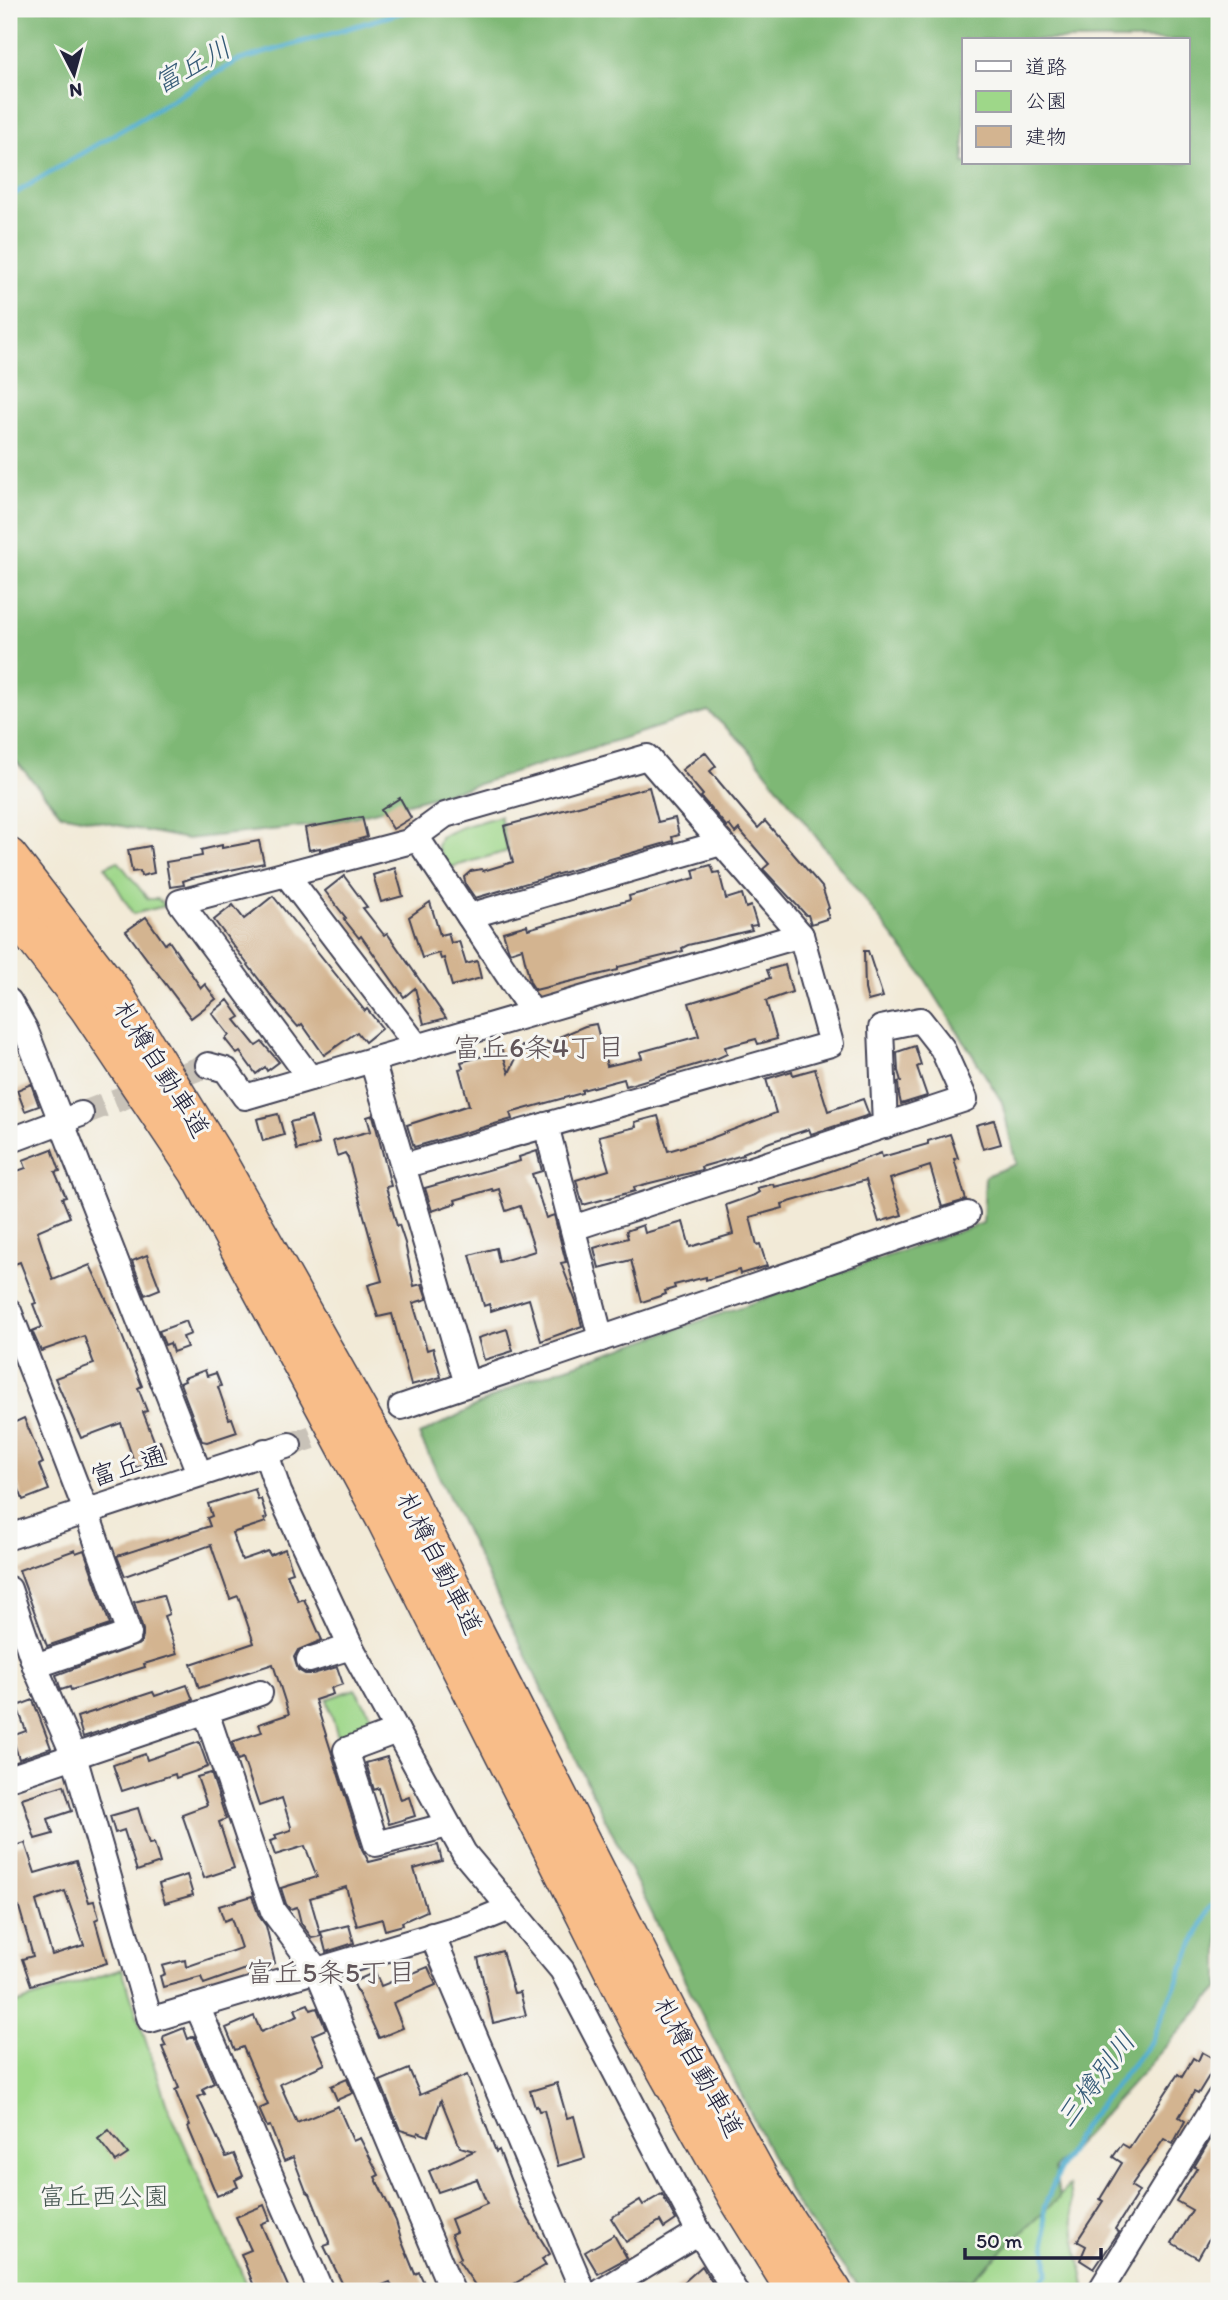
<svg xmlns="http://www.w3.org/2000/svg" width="1228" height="2300" font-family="Itim,'Klee One',sans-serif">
<rect width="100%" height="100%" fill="#f6f6f2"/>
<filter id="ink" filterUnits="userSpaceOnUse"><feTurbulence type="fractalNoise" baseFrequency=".0143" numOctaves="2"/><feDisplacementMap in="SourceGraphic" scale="14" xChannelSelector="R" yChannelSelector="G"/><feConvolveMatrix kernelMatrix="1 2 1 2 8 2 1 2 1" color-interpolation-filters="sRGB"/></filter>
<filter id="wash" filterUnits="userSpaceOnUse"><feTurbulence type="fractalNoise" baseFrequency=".00686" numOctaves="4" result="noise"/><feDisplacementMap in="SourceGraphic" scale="28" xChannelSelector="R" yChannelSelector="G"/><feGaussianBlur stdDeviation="1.57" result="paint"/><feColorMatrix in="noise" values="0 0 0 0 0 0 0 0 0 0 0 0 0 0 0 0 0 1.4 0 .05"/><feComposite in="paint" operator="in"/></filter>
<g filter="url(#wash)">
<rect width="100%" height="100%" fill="#f2ead7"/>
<g fill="#9ed789" stroke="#607c62" stroke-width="2">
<path d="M500,816L508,851L448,868L437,847L440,837L462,827Z"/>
<path d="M118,861L148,899H158L165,906L133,914L105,867Z"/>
<path d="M355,1689L372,1717L369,1728L338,1737L327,1699Z"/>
<path d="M122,1969L167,2105L250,2291H9V2006Z"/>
<path d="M1069,2186L1076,2241L1086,2291H959Z"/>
</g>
<path fill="#7eb875" stroke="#506d58" stroke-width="2" fill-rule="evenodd" d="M9,9H1219V1988L1055,2168L1059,2198L971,2280L942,2279L897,2291H861L794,2201L587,1782L419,1435L524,1382L983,1223L985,1176L1016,1164L1002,1102L921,973L746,746L708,711L466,788L327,824L187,839L61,814L9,753ZM964,40H1188V163H964Z"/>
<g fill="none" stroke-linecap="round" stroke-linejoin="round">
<g stroke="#51aed0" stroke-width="5">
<path d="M9,197L237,61L413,9"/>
<path d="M941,2291H943"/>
<path d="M1033,2291L1048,2273L1044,2208L1061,2165L1084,2125L1151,2041L1208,1910L1219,1897"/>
</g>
</g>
<g id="blocks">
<g fill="#d3b490" fill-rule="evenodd">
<path d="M705,752L716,766L710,771L758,828L765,821L822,887L829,908L826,909L829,918L811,924L808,915H806L763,869L769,864L739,829L735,833L729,825L727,827L701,797L703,795L682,770Z"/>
<path d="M649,787L658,822L675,818L679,835L672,837L673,841L475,898L466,885L464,877L471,871L482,869L483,871L513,862L504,826Z"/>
<path d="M400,798L411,818L393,829L381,810Z"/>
<path d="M362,817L367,837L320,850V848L309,850L305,828Z"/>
<path d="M259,841L264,863L192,878L183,881L184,885L170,887L166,862L202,856L201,850L222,845V848Z"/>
<path d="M150,846L154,873L141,876L140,871L132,872L128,850Z"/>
<path d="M711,865L714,873L719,872L726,899L742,894L746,908L751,906L757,925L750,926L752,930L688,945L682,948L683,951L618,967V970L535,990L530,982L522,948L510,952L508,948L503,932L527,925L528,929L630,900L629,896L695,878L693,870Z"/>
<path d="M395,868L403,896L381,902L373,875Z"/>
<path d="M344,876L367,907L363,908L384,935L387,933L446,1018L424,1024L415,988L404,997L361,936L359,938L344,919L346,918L325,891Z"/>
<path d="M273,896L365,1011L367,1009L382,1028L365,1042L357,1032L324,1055L302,1024L298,1027L273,998L214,920L233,905L244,919Z"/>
<path d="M430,902L440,935L448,933L451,943L459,941L466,964L477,961L481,978L452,986L444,958L441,959L439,953L422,958L409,917Z"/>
<path d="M146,917L165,944L169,941L201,988L205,984L216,999L191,1018L126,931Z"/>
<path d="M864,951H868L883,997L868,1001L865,989Z"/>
<path d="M785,965L792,992L766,1001L777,1039L758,1044L756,1039L725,1047L727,1054L718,1058L626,1086L624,1079L582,1090V1093L510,1113L512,1119L414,1147L407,1125L469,1105L459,1069L463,1068L461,1062L487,1055L485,1049L500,1045L509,1073L522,1046L529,1050L540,1047L544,1040L554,1046L559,1037L585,1026L596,1024L607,1066L642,1058L640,1052L699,1036L689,1003L770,978L767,970Z"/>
<path d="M228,1000L240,1017L235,1020L256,1046L262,1042L279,1062L267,1071L265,1067L256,1074L240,1052L237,1054L225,1039L229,1035L212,1013Z"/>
<path d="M915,1046L921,1065L917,1067L927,1096L901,1104L899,1095L898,1082L901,1081L898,1071L897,1052Z"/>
<path d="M815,1069L828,1111L863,1099L869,1115L811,1134L809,1129L770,1142L743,1153V1155L701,1167L702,1170L634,1187L635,1191L583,1205L576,1180L609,1170L599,1136L636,1127L635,1122L658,1116L668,1151L709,1139L776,1113L766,1079L792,1071L793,1075Z"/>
<path d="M31,1084L39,1106L25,1111L17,1090Z"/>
<path d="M278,1114L284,1135L263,1141L257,1119Z"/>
<path d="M373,1115L391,1186L386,1187L397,1226L399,1225L405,1243L414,1286L422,1284L427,1299L413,1303L427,1350L433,1348L441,1377L411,1385L392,1314L378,1317L368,1285L382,1281L348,1158L345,1153L337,1156L333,1141L371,1131L367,1117Z"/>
<path d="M311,1117L319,1144L297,1150L290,1122Z"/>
<path d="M994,1120L1001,1144L983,1149L976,1125Z"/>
<path d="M950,1134L958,1158L954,1159L966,1200L942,1207L930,1166L890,1179L902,1215L879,1222L866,1180L782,1204L783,1208L750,1217L757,1245L760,1244L767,1266L740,1274L739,1270L706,1280V1277L674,1285L675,1288L665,1291L666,1294L642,1302L631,1260L599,1268L594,1248L628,1238L626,1231L643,1225L645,1233L683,1222L690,1247L733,1234L726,1205L754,1195L759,1192L757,1188L773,1184L774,1187L814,1177L881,1153L882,1157L928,1144V1141Z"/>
<path d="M52,1149L60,1171L55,1172L66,1197L62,1198L70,1217L37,1231L53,1280L90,1265L115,1318L142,1386L138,1388L147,1411L143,1412L155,1443L160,1441L166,1457L136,1468L121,1423L81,1438L55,1378L94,1364L84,1336L41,1351L32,1331L42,1327L33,1304L36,1303L20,1262L9,1266V1174L26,1168L23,1160Z"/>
<path d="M537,1151L542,1171L532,1174L546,1218L554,1215L566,1262L561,1263L576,1302L582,1326L541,1341L529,1299L491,1311L489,1304L484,1306L470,1255L496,1248L499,1262L535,1251L520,1206L506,1211L499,1189L493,1191L492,1189L455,1200L456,1203L432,1211L425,1188L520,1161L519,1157Z"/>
<path d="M147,1255L160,1289L145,1295L132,1261Z"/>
<path d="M186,1321L191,1334L183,1337L187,1347L173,1352L170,1343L165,1345L159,1331Z"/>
<path d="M507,1329L513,1351L484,1360L478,1338Z"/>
<path d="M205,1370L207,1376L216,1373L221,1386L218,1387L229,1419L232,1418L237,1432L207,1442L202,1441L180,1383L185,1381L184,1378Z"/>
<path d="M24,1418L43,1463L39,1465L49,1490L23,1500L9,1462V1425Z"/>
<path d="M255,1489L258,1500L261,1499L267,1518L264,1519L266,1522L232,1533L242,1560L268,1551L270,1555L285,1549L293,1572L287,1574L298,1601L304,1599L322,1640L298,1650L294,1657L298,1670L305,1674H313L337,1667L343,1684L331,1688L333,1694L315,1700L362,1849L369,1862L438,1845L442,1861L414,1869L427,1911L402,1922L403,1925L385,1930L382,1919L357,1926L346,1887L310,1898L321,1936L312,1938L301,1923L297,1907L290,1909L286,1904L281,1888L317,1877L305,1846L275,1855L270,1841L277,1839L275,1835L291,1830V1827L282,1798L259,1806L243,1758L238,1760L232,1742L262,1732L259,1724L289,1714L273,1664L199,1688L191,1664L254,1643L238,1596L230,1599L211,1545L125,1576L117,1556L210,1526L207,1518L212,1516L208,1504Z"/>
<path d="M75,1550L76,1553L84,1550L110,1625L47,1646L19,1570Z"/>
<path d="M163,1595L169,1614L164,1616L177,1654L144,1664L145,1667L71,1690L70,1687L61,1690L56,1675L140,1644L143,1637V1630L134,1602Z"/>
<path d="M187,1685L193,1700L83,1737L77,1717L153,1692L155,1696Z"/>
<path d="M33,1700L51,1748L19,1759L12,1736L26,1731L17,1706Z"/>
<path d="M199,1742L208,1767L176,1778L175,1774L122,1791L113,1765L145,1754L147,1760Z"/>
<path d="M387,1757L401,1800L409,1797L415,1816L389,1824L379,1788L374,1790L366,1763Z"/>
<path d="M211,1773L226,1819L219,1822L234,1868L204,1878L182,1814L207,1805L197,1777Z"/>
<path d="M64,1785L72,1811L48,1819L53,1834L35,1839L22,1798Z"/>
<path d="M138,1808L149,1844L154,1843L160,1863L137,1871L124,1830L115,1833L110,1816Z"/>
<path d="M25,1843L35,1873L76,1861L89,1902L94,1901L99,1918L95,1920L107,1963L31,1985L22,1959L33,1956L19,1907L9,1910V1848ZM65,1891L84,1945L52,1955L36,1901Z"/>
<path d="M187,1875L193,1895L165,1903L159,1884Z"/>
<path d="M252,1896L259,1916L266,1926L275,1963L252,1968V1967L204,1984L201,1977L163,1987L160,1976L165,1974L162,1966L185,1960L186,1967L241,1948L231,1918L224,1921L219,1906Z"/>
<path d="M349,1925L354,1943L326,1952L321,1932Z"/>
<path d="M502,1951L514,1993L520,1992L526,2015L493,2023L478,1958Z"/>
<path d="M428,1967L436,1985L393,2003L403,2028L379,2038L353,1982L375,1972L381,1986Z"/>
<path d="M308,2004L311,2010L317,2008L326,2029L312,2035L325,2064L280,2084L297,2123L338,2106L353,2141L360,2138L379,2175L375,2177L396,2221L402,2242L415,2274L419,2272L426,2287L415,2291H394L390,2282L367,2291H346L324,2246L330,2244L310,2194L306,2191L293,2157L284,2161L270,2126L267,2127L259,2109L268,2105L243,2047L235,2050L226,2028L254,2016L261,2032L298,2016L295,2009Z"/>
<path d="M184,2028L188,2039L194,2036L214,2083L202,2089L205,2094L198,2097L226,2157L234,2154L243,2176L235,2180L238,2187L217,2196L188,2127L190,2126L175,2090L179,2088L162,2047L166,2046L163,2040L164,2036Z"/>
<path d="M1202,2052L1218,2061L1198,2094L1194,2092L1179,2117L1185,2121L1173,2144L1164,2139L1131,2186L1139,2191L1115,2229L1119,2232L1094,2269L1080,2260L1086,2246L1077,2241L1103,2201L1100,2199L1122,2163L1113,2157L1122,2144L1129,2148L1178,2074L1182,2077L1193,2058L1198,2061Z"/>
<path d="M409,2069L420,2095L467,2075L496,2152L499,2150L520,2205L550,2254L542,2259L546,2265L502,2291H479L458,2260L461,2258L451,2234L456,2232L451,2219L487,2204L477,2179L438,2192L429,2171L474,2151L460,2147L441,2100L428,2136L418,2132L417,2135L400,2130L380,2081Z"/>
<path d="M347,2079L353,2093L337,2100L331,2086Z"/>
<path d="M557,2083L567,2118L574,2116L585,2158L558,2166L544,2110L539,2111L537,2106L535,2107L530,2091Z"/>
<path d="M109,2130L128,2154L116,2162L98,2139Z"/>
<path d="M1210,2140L1219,2146V2182L1212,2194L1219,2198V2221L1198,2258L1172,2243L1192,2210L1176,2201L1197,2168L1194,2167Z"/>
<path d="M662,2194L676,2220L664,2228L660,2221L626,2242L611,2218L640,2200L643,2205Z"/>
<path d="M264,2205L270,2220L261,2224L290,2291H256L241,2254L251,2250L236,2217Z"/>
<path d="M614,2235L627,2258L598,2274L585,2252Z"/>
<path d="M702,2266L715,2287L710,2291H674Z"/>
</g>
</g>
</g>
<g filter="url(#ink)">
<use href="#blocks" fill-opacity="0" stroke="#414052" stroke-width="2"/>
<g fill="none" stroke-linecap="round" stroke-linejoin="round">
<g stroke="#c8c2b8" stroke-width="24" stroke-dasharray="24 12" stroke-linecap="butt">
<path d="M81,1114L208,1065"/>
<path d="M289,1445L401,1407"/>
</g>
<defs>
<g id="minor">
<path d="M416,836L533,1013"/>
<path d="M286,874L417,1046"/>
<path d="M469,916L721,843"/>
<path d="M9,1001L25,1029L199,1473"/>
<path d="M372,1060L467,1384"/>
<path d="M208,1065L226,1070L245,1097L801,935"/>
<path d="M310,1078L180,902L408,842L445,815L647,757L801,935L831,1044L403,1166"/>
<path d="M546,1125L601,1339"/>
<path d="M9,1141L81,1114"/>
<path d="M573,1228L965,1099L942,1048L920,1020L881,1028L885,1126"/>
<path d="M9,1311L86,1511L129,1634L35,1666"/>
<path d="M401,1407L967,1214"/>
<path d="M265,1451L279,1492L351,1647L464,1853L562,1970L699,2232L735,2291"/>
<path d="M9,1537L289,1445"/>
<path d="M9,1589L36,1669L74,1756L150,2020L471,1924L510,1908"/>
<path d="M309,1660L351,1647"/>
<path d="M206,1712L273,1911L317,1970L452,2291"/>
<path d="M397,1731L346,1750L376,1844L448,1825"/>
<path d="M9,1778L260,1693"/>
<path d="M432,1935L583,2291"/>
<path d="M197,2006L321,2291"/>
<path d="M602,2291L699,2232"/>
<path d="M1100,2291L1219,2098"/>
</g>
<g id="highway">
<path d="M9,856L115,993L217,1158L403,1488L670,2014L763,2183L834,2291"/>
<path d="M9,907L87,1008L197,1172L385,1521L641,2028L737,2199L794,2291"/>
</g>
</defs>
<use href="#minor" stroke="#414052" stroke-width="28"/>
<use href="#highway" stroke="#414052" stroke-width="38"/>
<use href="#minor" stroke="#fff" stroke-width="24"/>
<use href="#highway" stroke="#f8bd89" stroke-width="35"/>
</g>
</g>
<g text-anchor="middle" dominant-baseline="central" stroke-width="6" stroke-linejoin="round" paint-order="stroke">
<g font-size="26" fill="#22223b" stroke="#f6f6f2">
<text transform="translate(162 1069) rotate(58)">札樽自動車道</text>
<text transform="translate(128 1466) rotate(-18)">富丘通</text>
<text transform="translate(440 1563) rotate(63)">札樽自動車道</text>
<text transform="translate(699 2067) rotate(61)">札樽自動車道</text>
</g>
<g font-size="26" fill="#475852" stroke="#f6f6f2">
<text x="104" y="2196">富丘西公園</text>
</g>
<g font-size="28" font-style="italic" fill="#355a77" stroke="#f6f6f2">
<text transform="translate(192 65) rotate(-29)">富丘川</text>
<text transform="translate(1095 2079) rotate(-53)">三樽別川</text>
</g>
<g font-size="28" fill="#605559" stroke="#f6f6f2">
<text x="539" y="1047">富丘6条4丁目</text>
<text x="331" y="1972">富丘5条5丁目</text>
</g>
</g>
<rect width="1228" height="2300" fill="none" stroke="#f6f6f2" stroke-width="35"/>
<rect x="962" y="38" width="228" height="126" fill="#f6f6f2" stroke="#a1a1a9" stroke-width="2"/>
<rect x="976" y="61" width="35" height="10" fill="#ffffff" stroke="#a1a1a9" stroke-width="2"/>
<text x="1025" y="74" font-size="21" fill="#22223b">道路</text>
<rect x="976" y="91" width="35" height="21" fill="#9ed789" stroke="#a1a1a9" stroke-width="2"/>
<text x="1025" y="108" font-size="21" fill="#22223b">公園</text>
<rect x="976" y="126" width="35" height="21" fill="#d3b490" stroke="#a1a1a9" stroke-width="2"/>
<text x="1025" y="144" font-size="21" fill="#22223b">建物</text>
<g transform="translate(74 74) rotate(174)" stroke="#f6f6f2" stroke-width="5" paint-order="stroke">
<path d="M0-5L12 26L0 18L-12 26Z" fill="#22223b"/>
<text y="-10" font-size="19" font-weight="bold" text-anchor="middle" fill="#22223b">N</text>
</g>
<path d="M965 2248v10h136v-10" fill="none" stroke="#22223b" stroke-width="3.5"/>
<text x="976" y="2248" font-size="21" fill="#22223b" stroke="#f6f6f2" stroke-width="5" paint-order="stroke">50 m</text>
</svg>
